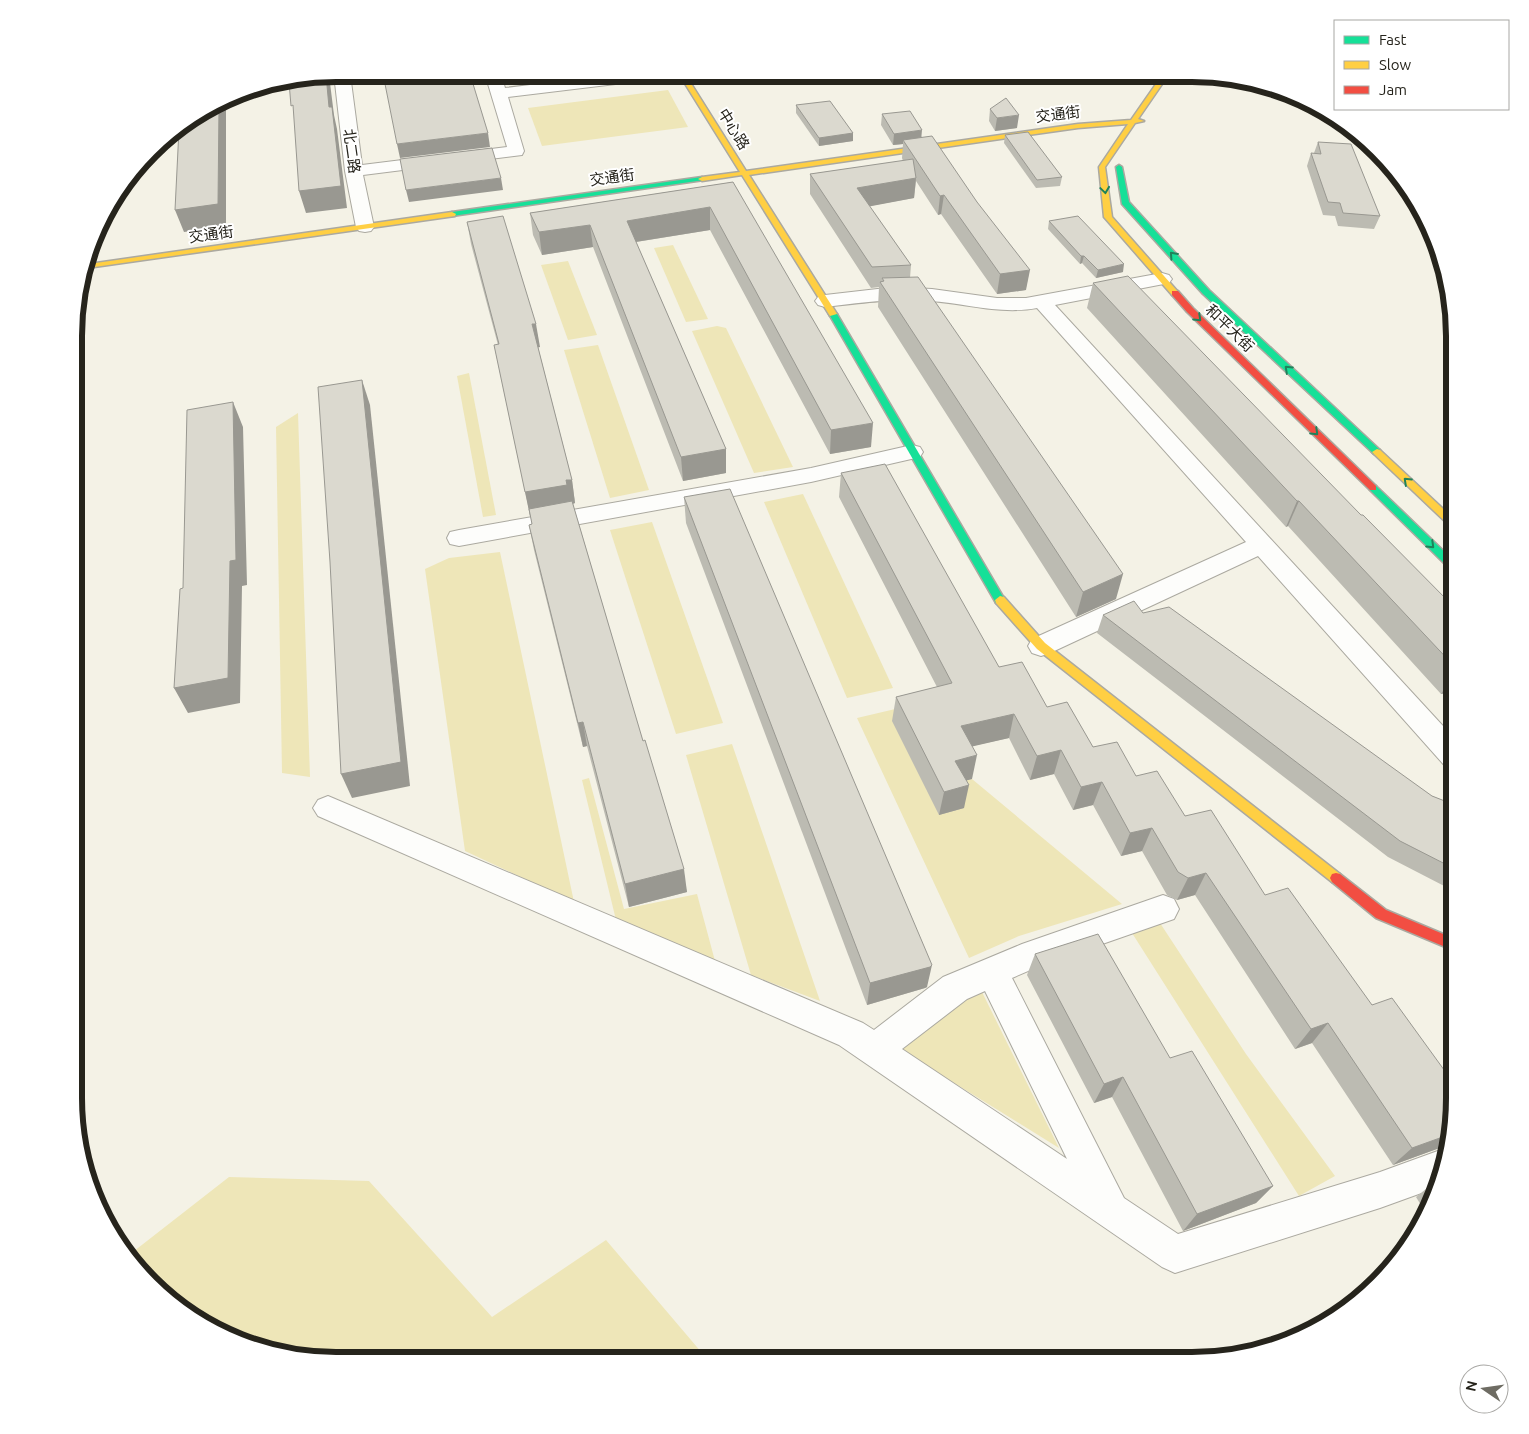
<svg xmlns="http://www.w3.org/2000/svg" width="1529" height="1434" font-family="Ubuntu,'Noto Sans SC',sans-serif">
<rect width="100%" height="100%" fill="#f4f2e6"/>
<g fill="#eee6b8">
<path d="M668,90L688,127L542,146L528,108Z"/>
<path d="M673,245L708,319L686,322L654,248Z"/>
<path d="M568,261L597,335L568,340L541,265Z"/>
<path d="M717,326L726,328L793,467L754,473L692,331Z"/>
<path d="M598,345L649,490L610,498L564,350Z"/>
<path d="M469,373L496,515L483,517L457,376Z"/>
<path d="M298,413L310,777L282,773L276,427Z"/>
<path d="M803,494L893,688L847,698L764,502Z"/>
<path d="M652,522L723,723L676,734L610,530Z"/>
<path d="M500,552L574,902L465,851L425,569L449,558Z"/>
<path d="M908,706L927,791L972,779L1122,904L1019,936L969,958L857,718Z"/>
<path d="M732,744L820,1001L751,975L686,755Z"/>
<path d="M589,778L624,909L697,894L715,961L616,920L582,780Z"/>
<path d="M1160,923L1246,1054L1335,1176L1299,1196L1132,933Z"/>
<path d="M981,990L1059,1148L896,1047Z"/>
<path d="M229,1177L369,1181L492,1317L606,1240L708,1360H336L269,1351L220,1333L139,1271L129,1255Z"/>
</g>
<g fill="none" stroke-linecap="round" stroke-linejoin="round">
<defs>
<g id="street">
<path d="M334,74H350L362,165L507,147L485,74H501L505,88L619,74H665L662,77L657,79L508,97L524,151L522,155L363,175L374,227L371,231L365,232L359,231L356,227L345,171Z"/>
<path d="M1162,273L1169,275L1172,279L1169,283L1055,305L1455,739V769L1445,766L1258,556L1050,653L1041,656L1032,653L1028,646L1032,639L1246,542L1037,308C1000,315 965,303 929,301C894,298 860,303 825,307L818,305L815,301L818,297L825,295L895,287L932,289L997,298H1026Z"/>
<path d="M912,445L920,447L923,452L920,457L811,482L459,546L450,544L447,538L450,532L459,530L811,468Z"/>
<path d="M328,796L863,1023L874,1030L943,977L1022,944L1163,895L1174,899L1179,909L1174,919L1042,965L1012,978L1124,1198L1178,1234L1380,1172L1446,1148L1449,1149L1446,1165L1438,1187L1380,1208L1175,1273L1162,1267L839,1045L318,816L313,808L318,800ZM985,991L1067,1159L902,1049L967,999Z"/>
</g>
<g id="fast">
<path d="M1119,165L1122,167L1129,202L1209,290L1380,450V454H1374L1203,294L1122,204L1116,167Z"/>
<path d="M702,177L706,179L704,180L452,216L448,214L452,212Z"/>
<path d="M830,312L837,314L1005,600L1004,603H996L829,314Z"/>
<path d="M1373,485L1376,486L1455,562V571L1451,570L1370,490V486Z"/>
</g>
<g id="slow">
<path d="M679,74H685L746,171L1078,124L1131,120L1163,74H1169L1138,119L1144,121L1135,123L1105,167L1112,217L1179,293L1172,295L1104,217L1099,167L1128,124L1078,128L749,175L837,314L830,316L742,175L702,181L698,179L702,177L740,172Z"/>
<path d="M452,212L456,214L455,216L87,268L89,264Z"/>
<path d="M1377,449L1380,450L1455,520V529L1452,528L1374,454L1372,452Z"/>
<path d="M1000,596L1004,597L1045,643L1340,874L1342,878L1340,882L1336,883L1332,882L1037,649L996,603L995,600Z"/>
</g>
<g id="jam">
<path d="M1172,291H1178L1193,308L1376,486V490H1370L1187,312L1172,295Z"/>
<path d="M1336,873L1340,874L1386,910L1455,939V951L1376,918L1332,882L1330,878L1332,874Z"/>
</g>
</defs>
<use href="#street" stroke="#aba9a0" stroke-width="2"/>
<use href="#fast" stroke="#aba9a0" stroke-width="3"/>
<use href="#slow" stroke="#aba9a0" stroke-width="3"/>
<use href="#jam" stroke="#aba9a0" stroke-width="3"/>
<use href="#street" fill="#fdfdfb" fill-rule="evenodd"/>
<use href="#fast" fill="#16e098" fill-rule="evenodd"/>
<use href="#slow" fill="#ffcf43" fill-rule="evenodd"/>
<use href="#jam" fill="#f24e42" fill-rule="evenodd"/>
</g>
<g fill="#bcbbb2">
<path d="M796,105L853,133V141L819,146L796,113Z"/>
<path d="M990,109L1017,128L995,131L989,121Z"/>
<path d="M882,114L922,137L1026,290L997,294L941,214L938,215L916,181L914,198L869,206L911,265L910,278L1116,599L1076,617L878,307L879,287L871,288L810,194V174L903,161L902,158L903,144L893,145L881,125Z"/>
<path d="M1005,135L1062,177L1060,186L1036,188L1004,143Z"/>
<path d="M1318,142L1380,216L1374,229L1338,226L1335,216L1323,215L1307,166L1311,153H1314Z"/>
<path d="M733,182L871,447L830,454L710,230L636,242L726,449V473L683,481L593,247L542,255L533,235L530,213Z"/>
<path d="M1049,221L1123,272L1096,278L1082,263L1080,264L1048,229Z"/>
<path d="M467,222L540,347H538L572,480L575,503L573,504L687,892L629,907L587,746L583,747L534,550L529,525L532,524L494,345H498L471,244Z"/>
<path d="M1093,283L1361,515L1455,608V702L1446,693L1441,694L1288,526L1286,527L1087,308Z"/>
<path d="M841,473L999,667L1093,747L1136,776L1185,816L1265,895L1372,1005L1455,1098L1449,1147L1445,1146L1393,1165L1312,1043L1295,1049L1195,895L1177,900L1167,895L1142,851L1121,856L1093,805L1073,810L1054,774L1030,780L1009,738L972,746V779L966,780L964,808L939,815L892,721L896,697L937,687L839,497Z"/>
<path d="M684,497L927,987L925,988L867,1005L686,523Z"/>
<path d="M1143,613L1432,796L1455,805V891L1450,889L1388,857L1097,633L1103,615Z"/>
<path d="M1035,954L1170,1058L1273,1186L1256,1203L1183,1231L1112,1097L1094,1103L1027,975Z"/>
<path d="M1442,1178L1428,1214L1427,1215L1416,1197L1437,1180Z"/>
</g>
<g fill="#999891">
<path d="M326,75H329L334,115L337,129L347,208L306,213L299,191Z"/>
<path d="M226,103V226L184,232L175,210L219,107Z"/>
<path d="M1019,115L1017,128L995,131L997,118Z"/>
<path d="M922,130L921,141L903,140V144L893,145L894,134Z"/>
<path d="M488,133L490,147L400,158L397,144Z"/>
<path d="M853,133V141L819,146V138Z"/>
<path d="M501,178L503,190L409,202L406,190Z"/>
<path d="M916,178L914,198L856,209L857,188Z"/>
<path d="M944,195L941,214L938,215L940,196Z"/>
<path d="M710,207V230L629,243L627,221Z"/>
<path d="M590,225L593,247L542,255L539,232Z"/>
<path d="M1081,256H1084L1082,263L1080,264Z"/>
<path d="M1124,264L1123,272L1096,278L1098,270Z"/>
<path d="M1030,270L1026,290L997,294L1000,274Z"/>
<path d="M532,324H536L540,347L536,348Z"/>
<path d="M362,380L370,405L410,786L352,798L341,774Z"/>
<path d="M233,402L243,427L247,585L242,586L240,703L188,713L174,688Z"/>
<path d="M873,423L871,447L830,454L831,430Z"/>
<path d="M726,449V473L683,481L681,457Z"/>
<path d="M566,480H572L575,503L530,516L525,492Z"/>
<path d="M1297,501H1299L1288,526L1286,527Z"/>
<path d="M1123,574L1116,599L1076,617L1083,592Z"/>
<path d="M1455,673V679L1446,693L1441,694Z"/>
<path d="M1014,714L1009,738L957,750L961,726Z"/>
<path d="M583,722L587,746L583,747L578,723Z"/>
<path d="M1061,750L1054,774L1030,780L1037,756Z"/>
<path d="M977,755L972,779L950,785L955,761Z"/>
<path d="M1102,782L1093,805L1073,810L1081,787Z"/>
<path d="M969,785L964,808L939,815L944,792Z"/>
<path d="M1152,828L1142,851L1121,856L1130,833Z"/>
<path d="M684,869L687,892L629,907L625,884Z"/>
<path d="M1206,873L1195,895L1177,900L1188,878Z"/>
<path d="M932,965L927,987L925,988L867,1005L870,983Z"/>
<path d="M1328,1023L1312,1043L1295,1049L1311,1029Z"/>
<path d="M1123,1077L1112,1097L1094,1103L1104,1084Z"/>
<path d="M1451,1134L1449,1143L1445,1146L1393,1165L1412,1148Z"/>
<path d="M1273,1186L1256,1203L1183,1231L1197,1214Z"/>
</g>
<g fill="#dbd9cf" stroke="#999891">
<path d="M383,74H470L488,133L397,144Z"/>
<path d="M326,75L329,107H332L341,186L299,191L293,105L291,106L289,82Z"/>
<path d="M1006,98L1019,115L997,118L990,109Z"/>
<path d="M830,101L853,133L819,138L796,105Z"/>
<path d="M219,107L218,204L175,210L179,129Z"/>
<path d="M910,111L922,130L894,134L882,114Z"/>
<path d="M1028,132L1062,177L1037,180L1005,135Z"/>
<path d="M932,136L977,202L1030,270L1000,274L944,195L940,196L903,140Z"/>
<path d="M1318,142L1351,144L1380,216L1343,213L1340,203L1328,202L1311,153L1321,154Z"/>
<path d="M492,148L501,178L406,190L400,159Z"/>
<path d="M913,159L916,178L857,188L911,265L872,267L810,174Z"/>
<path d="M733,182L873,423L831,430L710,207L627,221L726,449L681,457L590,225L539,232L530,213Z"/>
<path d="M503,216L536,324H532L572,480H566L567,485L525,492L494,345L499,344L467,222Z"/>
<path d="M1078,216L1124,264L1098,270L1084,256H1081L1049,221Z"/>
<path d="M1128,276L1361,515H1363L1455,608V667L1299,501H1297L1093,283Z"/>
<path d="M918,277L1123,574L1083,592L880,282L884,281L882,278Z"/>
<path d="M362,380L401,762L341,774L330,562L318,387Z"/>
<path d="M233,402L236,560L230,561L228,678L174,688L180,589L183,588L187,410Z"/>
<path d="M885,464L999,667L1022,662L1047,707L1067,702L1093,747L1117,742L1136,776L1157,771L1185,816L1211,810L1265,895L1288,888L1372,1005L1392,998L1455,1085V1098L1451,1134L1412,1148L1328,1023L1311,1029L1206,873L1188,878L1178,872L1152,828L1130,833L1102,782L1081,787L1061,750L1037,756L1014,714L961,726L977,755L955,761L969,785L944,792L896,697L952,683L841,473Z"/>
<path d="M730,489L932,965L930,967L870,983L684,497Z"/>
<path d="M572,501L643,741L645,740L684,869L625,884L583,722L578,723L529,525L532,524L529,509Z"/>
<path d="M1134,601L1143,613L1169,607L1432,796L1455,805V869L1400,841L1103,615Z"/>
<path d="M1098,934L1170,1058L1192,1051L1273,1186L1197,1214L1123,1077L1104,1084L1035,954Z"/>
<path d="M1442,1178L1439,1184L1437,1180Z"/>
</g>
<defs><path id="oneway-chevron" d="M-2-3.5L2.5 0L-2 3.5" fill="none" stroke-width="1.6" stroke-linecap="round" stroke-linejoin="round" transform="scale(1.25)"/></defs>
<g stroke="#1e825a">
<use href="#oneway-chevron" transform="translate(1105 190) rotate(82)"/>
<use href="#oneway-chevron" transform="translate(1173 255) rotate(-132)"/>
<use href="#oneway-chevron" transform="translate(1198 318) rotate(44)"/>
<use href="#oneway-chevron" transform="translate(1288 369) rotate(-137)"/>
<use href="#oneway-chevron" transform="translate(1315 432) rotate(44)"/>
<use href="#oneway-chevron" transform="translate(1407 481) rotate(-137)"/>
<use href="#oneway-chevron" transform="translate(1431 545) rotate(44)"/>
</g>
<g text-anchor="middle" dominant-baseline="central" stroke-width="4" stroke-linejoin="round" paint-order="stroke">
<g font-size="15" fill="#26241c" stroke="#fff">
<text transform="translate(1058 114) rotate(-7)">交通街</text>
<text transform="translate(734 129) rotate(58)">中心路</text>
<text transform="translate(352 151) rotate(82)">北二路</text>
<text transform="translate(612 177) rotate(-8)">交通街</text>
<text transform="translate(211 234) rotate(-8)">交通街</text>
<text transform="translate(1230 328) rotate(44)">和平大街</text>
</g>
</g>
<path d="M0 0H1529V1434H0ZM336 82H1192A254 254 0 0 1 1446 336V1098A254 254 0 0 1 1192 1352H336A254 254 0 0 1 82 1098V336A254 254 0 0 1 336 82Z" fill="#fff" fill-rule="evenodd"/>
<path fill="none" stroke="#26241c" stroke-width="6" d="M336 82H1192A254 254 0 0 1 1446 336V1098A254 254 0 0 1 1192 1352H336A254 254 0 0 1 82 1098V336A254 254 0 0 1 336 82Z"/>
<rect x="1334" y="20" width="175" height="90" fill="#ffffff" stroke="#a8a7a4"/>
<rect x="1344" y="36" width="25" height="8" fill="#16e098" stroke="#a8a7a4"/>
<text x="1379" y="45" font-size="15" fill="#26241c">Fast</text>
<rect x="1344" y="61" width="25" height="8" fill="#ffcf43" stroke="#a8a7a4"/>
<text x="1379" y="70" font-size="15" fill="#26241c">Slow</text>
<rect x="1344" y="86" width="25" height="8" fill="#f24e42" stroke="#a8a7a4"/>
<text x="1379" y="95" font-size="15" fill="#26241c">Jam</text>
<g transform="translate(1484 1389) rotate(283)"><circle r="24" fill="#ffffff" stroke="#a8a7a4"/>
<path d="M0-4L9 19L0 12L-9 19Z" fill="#6e6c63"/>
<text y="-8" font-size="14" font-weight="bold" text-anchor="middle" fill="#26241c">N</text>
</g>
</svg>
